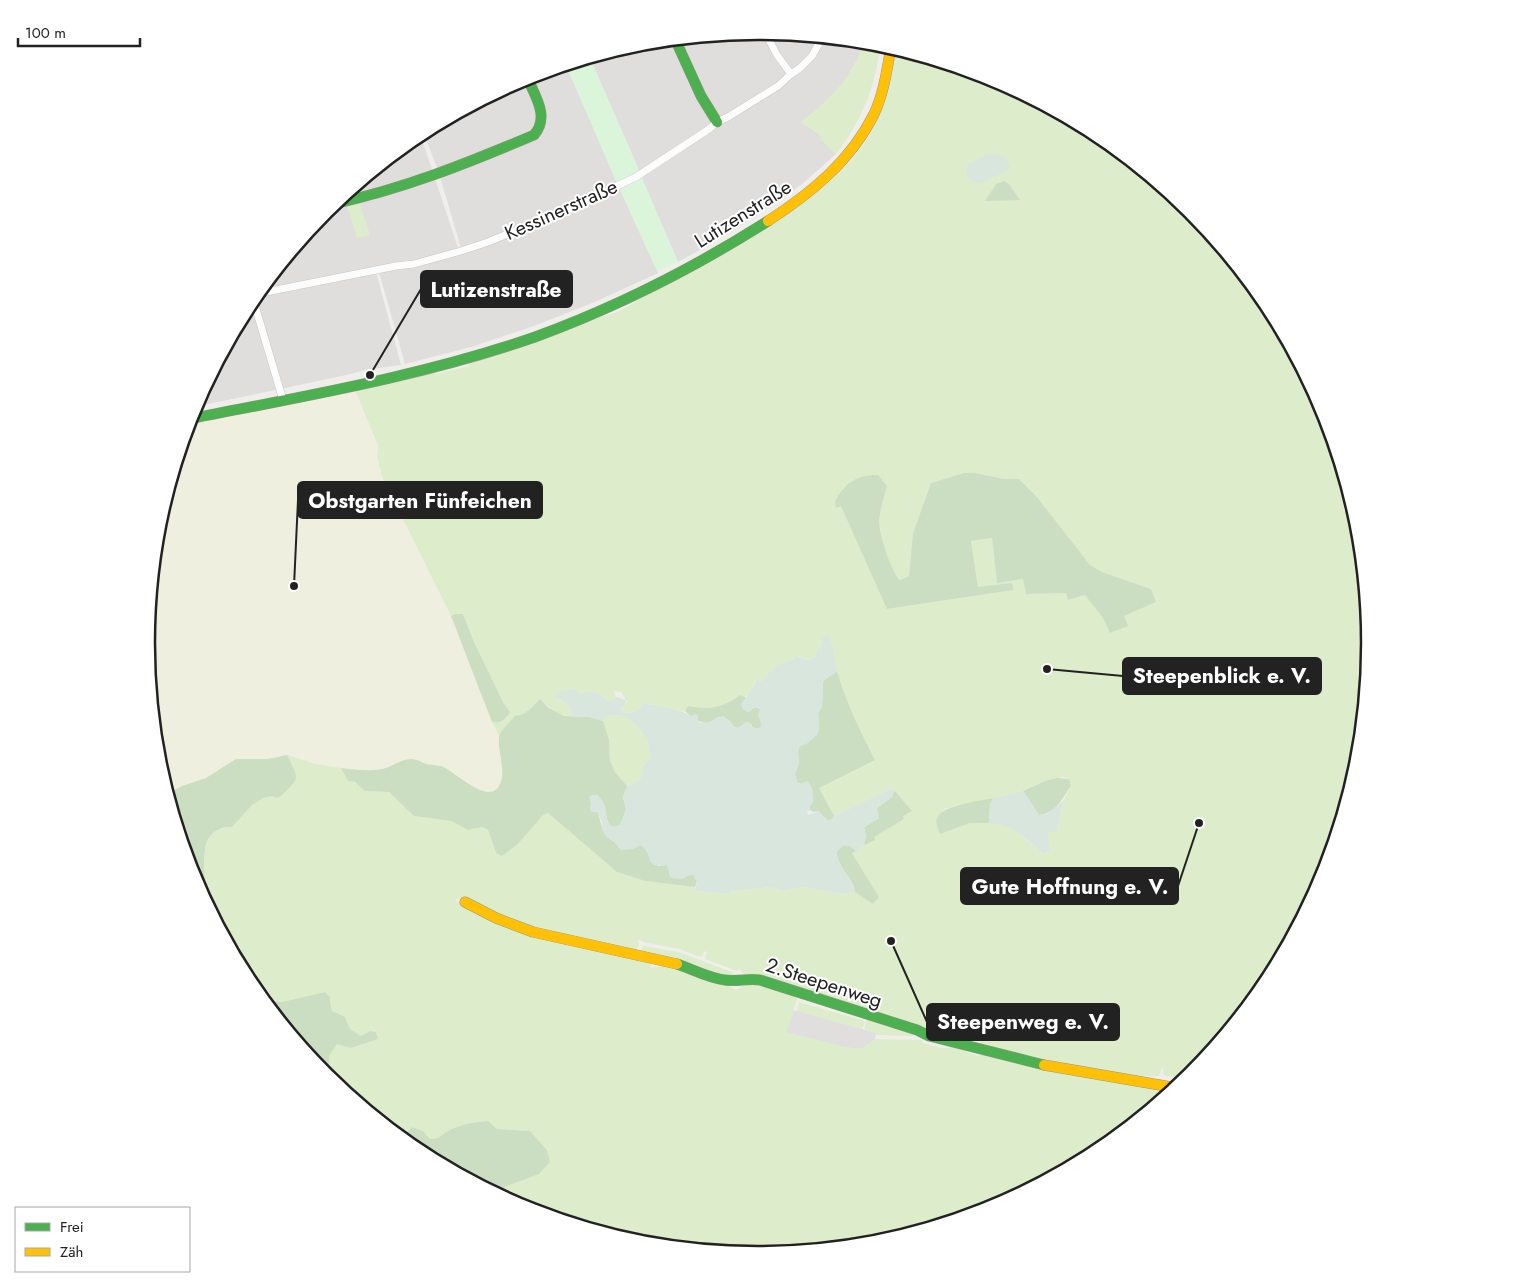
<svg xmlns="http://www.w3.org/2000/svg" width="1516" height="1287" font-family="Jost,sans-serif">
<rect width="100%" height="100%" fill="#f0eeeb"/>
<g fill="#dfdedc">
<path d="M758,31L864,42L861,53L845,81L824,104L801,122L823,137L821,139L836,154L802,184L776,203L716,241L678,262L590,58L639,43Z"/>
<path d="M566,65L617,183L658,273L597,301L534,326L471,347L405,364L379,272H376L401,365L364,370L351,374L194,407L249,303L325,210L420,133L458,248H461L438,170L423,132L524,78Z"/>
</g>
<path fill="#efefdf" d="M355,390L378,445L377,458L383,479L451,616L492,722L500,737L503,763L501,782L499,788L494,792H488L466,784L443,767L425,764L415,759H409L378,770H350L316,764L287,755L268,759H236L206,778L182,786L167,794L157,763L146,643L158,524L188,423Z"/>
<g fill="#ddeccb" fill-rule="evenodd">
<path d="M864,42L880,44C876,86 862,121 836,154L820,139L822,137L801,122C829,100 853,77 864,42Z"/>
<path d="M895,48L993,78L1098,135L1191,211L1267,304L1324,409L1359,524L1370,644L1358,763L1324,878L1267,984L1189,1078L1164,1076L1163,1067L1162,1068L1159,1076C1142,1077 1126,1075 1109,1073C1066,1069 1023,1058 981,1047L979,1037L973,1036L972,1045L948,1038L947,1036L940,1033L938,1035L930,1033L877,1016V1015L868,1013L809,994L804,991L803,992L742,973L741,970L739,969L737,971L705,959L707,952L705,951L701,957L679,949L643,942L638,939L639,945L634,953L534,931L528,925L525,928L497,917L465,901V899H456V901L464,904L495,920L533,934L647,958L651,968L670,964L701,973L736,990L740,988L743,982L750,981L798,995L787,1032L844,1047L861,1049L875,1039L922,1040L923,1043C930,1045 937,1047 943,1048C948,1048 951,1047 956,1048C964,1050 970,1054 979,1056L982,1054L1039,1068L1090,1077L1139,1083L1172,1092L1098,1153L992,1209L877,1244L758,1256L638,1244L523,1209L492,1192L539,1174L550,1162L547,1150L530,1131L497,1129L487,1121C473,1122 460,1124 448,1131C439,1136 441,1139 430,1139L423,1131L412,1127L401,1139L329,1080L330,1078L329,1056L337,1043L351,1048L378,1039L376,1032L370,1031L361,1036L350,1029L345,1017L332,1011L330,1003V997L325,992L282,1002L272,1001L259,992H256L249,983L205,899L204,854L207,844L211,835L218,829L232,827L252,805L263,798L272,796L276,798L280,797C300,777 300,781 287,755L316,764L341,768L348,781L355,782L365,791L389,792L414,816L451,821L468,830L482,827L488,830L496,853L502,855L518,844L543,815L548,813L617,872L645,881L695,887V891L729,894L730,891L772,887L782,891L803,887L841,894L855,892L873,904L879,897L852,853L874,840L873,837L904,819L903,816L912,811L894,790L890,789L834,816L819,788L875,760C864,739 852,719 844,696C837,677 834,656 830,635L821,638L822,645L818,648L817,657C808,663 805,658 796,655V658L774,667V669L766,675L763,680L759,681L757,679L750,692L745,697L740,695C724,708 708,710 688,706L686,709V712L645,703C638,712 634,713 623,713L620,708L627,702L621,692L614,691L616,697C614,701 612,702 607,701C601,693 590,689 581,694L575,689L560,691L556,694V697C563,703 573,704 571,717L557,713L540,699C533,706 525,716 515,717L501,732L500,737L492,722C501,724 506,719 510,712L504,704L474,642L463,614L451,616L383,479L377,458L378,445L355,390L435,371L436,374L469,366V362L537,342L597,317C609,317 629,308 637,300C683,276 729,251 772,223C809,200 847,173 870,135C885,108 892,79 895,48ZM964,473H975L1004,479H1019L1037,497L1090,565L1102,572L1151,589L1156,602L1123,616L1127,626L1110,633L1103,618L1085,595L1068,600L1066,593L1026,594L1023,579L997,583L992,538L971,541L978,588L1012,583L1014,590L888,609L841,505L836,507L835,501C846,482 856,475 878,475L887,486C884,497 880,510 879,521C879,533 891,572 900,580L909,576L913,533L931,483ZM1062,777L1068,778L1071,786L1063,801L1057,832H1048L1050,851L1043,854L1014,829L999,823H970L941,833L936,824L937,818L944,809L958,805L972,803L1023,791L1045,781Z"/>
<path d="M359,201L370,235L357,238L347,205Z"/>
<path d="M610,715C614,715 618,715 622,716C639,721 652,742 650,760L643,766C643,779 639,782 627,786L615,772L610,761L609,739L603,721L605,717Z"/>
<path d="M643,946L678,952L732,972L734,974L736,977L734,979L640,952Z"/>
<path d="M799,1002L865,1021L862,1029L797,1011Z"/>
<path d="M868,1017L916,1034L911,1036L876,1035V1033L864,1029Z"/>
</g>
<g fill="#cbdec1">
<path d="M1004,181L1009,184L1020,200L985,201L996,184Z"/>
<path d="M964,473H975L1004,479H1019L1037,497L1090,565L1102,572L1151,589L1156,602L1124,616L1128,626L1110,633L1103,618L1085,595L1068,600L1066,593L1026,594L1023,579L997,583L992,538L971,541L978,587L1012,583L1014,590L887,609L841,506L836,508L835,501C846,482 856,475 878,475L887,486C884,497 880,510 879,521C879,533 891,572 900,580L909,576L913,533L931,483Z"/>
<path d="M456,614H463L474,642L504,704L510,712C506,719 500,724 492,722L451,616Z"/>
<path d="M837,671C846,703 860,731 875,760L819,788L834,816L832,819L828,821L818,811L813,812L810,810L804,783L801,784L797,782L795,774L799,763L798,752L799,747L819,729L818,713L822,707L823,681Z"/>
<path d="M740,695L745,697L750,711L753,708L756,707L760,709L761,727L757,729L752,727L751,724L746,723L738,728L734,727L730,721L718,717C707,728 696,721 686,712V709L688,706C708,710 724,708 740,695Z"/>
<path d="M540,699L549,708L564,716L590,717L603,721L609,739L610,761L615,772L627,786L623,797L626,810L620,825L614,827C604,823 608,814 604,805C603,801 600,798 597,795C597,808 599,822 605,834C609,840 616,841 619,848C627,851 633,846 641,845C650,851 647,858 658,866L667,865L681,879L689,875H693L697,881L695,887L645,881L617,872L548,813L543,815L518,844L502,856L496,853L488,830L482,827L468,830L451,821L414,816L389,792L365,791L355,782L348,781L341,768C355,770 373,772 386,768C394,765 403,759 411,759C417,759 421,762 426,764C430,765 436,765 441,766C452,769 488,806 499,786C508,771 495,747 500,734C503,728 510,722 515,716C525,716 533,706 540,699Z"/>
<path d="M287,755C300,781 300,777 280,797L276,798L272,796L263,798L252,805L232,827C201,826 203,858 205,880C206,890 204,898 208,907L192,878L183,847C192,835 187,822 174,816L167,794L182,786L206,778L236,759H268Z"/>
<path d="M1057,778L1069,779L1071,786C1062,798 1057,813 1039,815L1023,791L1045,781Z"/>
<path d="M894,790L912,811L903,816L904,819L874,837L875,840L865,845L864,843L866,836L864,827L879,818L877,808L892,797Z"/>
<path d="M993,798L990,805L989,823H970L940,834C938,829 935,823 937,818C941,805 981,801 993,798Z"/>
<path d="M844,845L850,846L856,851L852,853L879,897L873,904L855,892C853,876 836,867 837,851Z"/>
<path d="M256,992H259L272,1001L282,1002L325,992L330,997V1003L332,1011L345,1017L350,1029L361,1036L370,1031L376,1032L378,1039L351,1048L337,1044L329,1056L330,1079L329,1080Z"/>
<path d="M488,1121L497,1129L530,1131L547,1150L550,1162L539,1174L492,1192L418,1152L401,1139L412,1127L423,1131L430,1139C441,1139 439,1136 448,1131C461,1124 473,1122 488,1121Z"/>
</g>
<g fill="#d9e6de">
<path d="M992,153L1006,157L1010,165L1009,170L981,183L972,182L966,174L969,164L985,155Z"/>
<path d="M830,635L837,671L823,681L822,707L818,713L819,729L817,735L808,743L799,747L798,752L799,763L795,774L797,782L800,784L807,781C813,785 814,797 813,803L810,806V810L807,812L808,815L818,811L828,821L832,819L834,816L890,789L894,790L892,797L877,808L879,818L864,827L866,836L864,843L865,845L856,851L850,846L844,845L837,851C836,867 853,876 855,892L841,894L803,887L782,891L772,887L730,891V894L695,891L697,881L693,875C684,874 682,882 670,877L667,865H654L650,861L647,850L641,845L633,849L621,850L617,844L606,836L602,830C603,823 601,818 597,812H591L590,809L591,804L589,797L592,795H597C600,798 603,801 604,805C608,814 604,823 614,827L620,825L626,810L623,797L627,786C639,782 643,779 643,766L650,759C652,740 636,717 616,715C610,715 606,715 603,721L590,717H571C573,704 564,703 556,697V694L560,691L575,689L581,694C591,689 601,693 607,701L614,700L616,697L626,700L625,704L620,708L623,713C634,713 638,712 645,703C659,707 679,708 691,716L695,714L698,716V721L701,723C715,723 713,718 723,716L730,721L734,727L738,728L746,722H749L752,727L757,729L761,727V722L758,716L760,709L756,707L753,708L750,712H747L742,708L741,704L755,684L757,678L759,681L763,680L766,675L774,669L773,667L796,658L795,655C804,658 807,663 816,657L818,648L822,645L821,637Z"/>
<path d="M1023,791L1039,815L1047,814L1063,801L1057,832H1048L1050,851L1043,854C1026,839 1014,824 989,823L990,805L993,798Z"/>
</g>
<g fill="#daf5da">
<path d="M590,58L640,172L617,183L566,65Z"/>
<path d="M642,178L678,262L657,271L620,189Z"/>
</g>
<path fill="#e0dfde" d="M794,1010L876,1033L875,1039L861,1049L844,1047L786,1032Z"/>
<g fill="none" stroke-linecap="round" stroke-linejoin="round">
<defs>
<g id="street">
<path d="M765,32L777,55L791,74"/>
<path d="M256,294L396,266L414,264L461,251L488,242L562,212L636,177L709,129L717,122L728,117L778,86L791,74L800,68L812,56L822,38"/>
<path d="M253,299L283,400"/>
</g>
<g id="fast">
<path d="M675,39L701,96L717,122"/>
<path d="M333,204C403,189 468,163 534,135C550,117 535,96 527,77"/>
<path d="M189,419C305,396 423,376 535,337C617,307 694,268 768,221"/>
<path d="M677,964C692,969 709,978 725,980C738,982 747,978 760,980L917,1030L929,1036L1044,1065"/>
</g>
<g id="slow">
<path d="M768,221C811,193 851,161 874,114C884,93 887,69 891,47"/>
<path d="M465,902L496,918L533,932L677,964"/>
<path d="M1044,1065L1177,1088"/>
</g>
</defs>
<use href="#street" stroke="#c9c8c7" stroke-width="8"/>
<use href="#fast" stroke="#999a82" stroke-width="11"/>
<use href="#slow" stroke="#999a82" stroke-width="11"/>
<use href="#street" stroke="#fdfcfc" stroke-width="7"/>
<use href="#fast" stroke="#4caf50" stroke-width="10"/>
<use href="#slow" stroke="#ffc107" stroke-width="10"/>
</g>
<g text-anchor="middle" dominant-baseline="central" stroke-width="4" stroke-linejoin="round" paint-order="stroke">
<g font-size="20" fill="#222" stroke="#fff">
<text transform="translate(561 210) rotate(-24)">Kessinerstraße</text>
<text transform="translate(743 214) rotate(-32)">Lutizenstraße</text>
<text transform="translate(824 983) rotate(18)">2.Steepenweg</text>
</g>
</g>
<path d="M0 0H1516V1287H0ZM155 643a603 603 0 1 1 1206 0a603 603 0 1 1-1206 0Z" fill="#fff" fill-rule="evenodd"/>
<path fill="none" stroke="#222" stroke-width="2.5" d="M155 643a603 603 0 1 1 1206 0a603 603 0 1 1-1206 0Z"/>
<path fill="none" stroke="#222" stroke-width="2" d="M370 375L421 289M294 586L298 500M1047 669L1123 676M1199 823L1178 886M891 941L927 1022"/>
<g fill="#222" stroke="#fff" stroke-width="2">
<circle cx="370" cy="375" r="5"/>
<circle cx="294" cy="586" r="5"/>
<circle cx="1047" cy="669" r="5"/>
<circle cx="1199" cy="823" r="5"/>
<circle cx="891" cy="941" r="5"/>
</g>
<g fill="#222" stroke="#222" stroke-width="2">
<rect x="421" y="271" width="151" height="36" rx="5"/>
<rect x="298" y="482" width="244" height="36" rx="5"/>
<rect x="1123" y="658" width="198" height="36" rx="5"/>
<rect x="961" y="868" width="217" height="36" rx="5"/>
<rect x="927" y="1004" width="192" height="36" rx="5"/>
</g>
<g font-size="21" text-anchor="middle" font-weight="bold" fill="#fff">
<text x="496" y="297">Lutizenstraße</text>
<text x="420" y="508">Obstgarten Fünfeichen</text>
<text x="1222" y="683">Steepenblick e. V.</text>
<text x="1070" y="894">Gute Hoffnung e. V.</text>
<text x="1023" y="1029">Steepenweg e. V.</text>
</g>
<rect x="15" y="1207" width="175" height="65" fill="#ffffff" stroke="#a7a7a7"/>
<rect x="25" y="1223" width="25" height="8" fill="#4caf50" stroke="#a7a7a7"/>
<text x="60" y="1232" font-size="15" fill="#222222">Frei</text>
<rect x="25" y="1248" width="25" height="8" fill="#ffc107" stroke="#a7a7a7"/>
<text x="60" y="1257" font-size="15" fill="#222222">Zäh</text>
<path d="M18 38v8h122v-8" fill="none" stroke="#222222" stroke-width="2.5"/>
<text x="25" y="38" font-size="15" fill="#222222" stroke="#ffffff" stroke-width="4" paint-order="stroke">100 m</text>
</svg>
